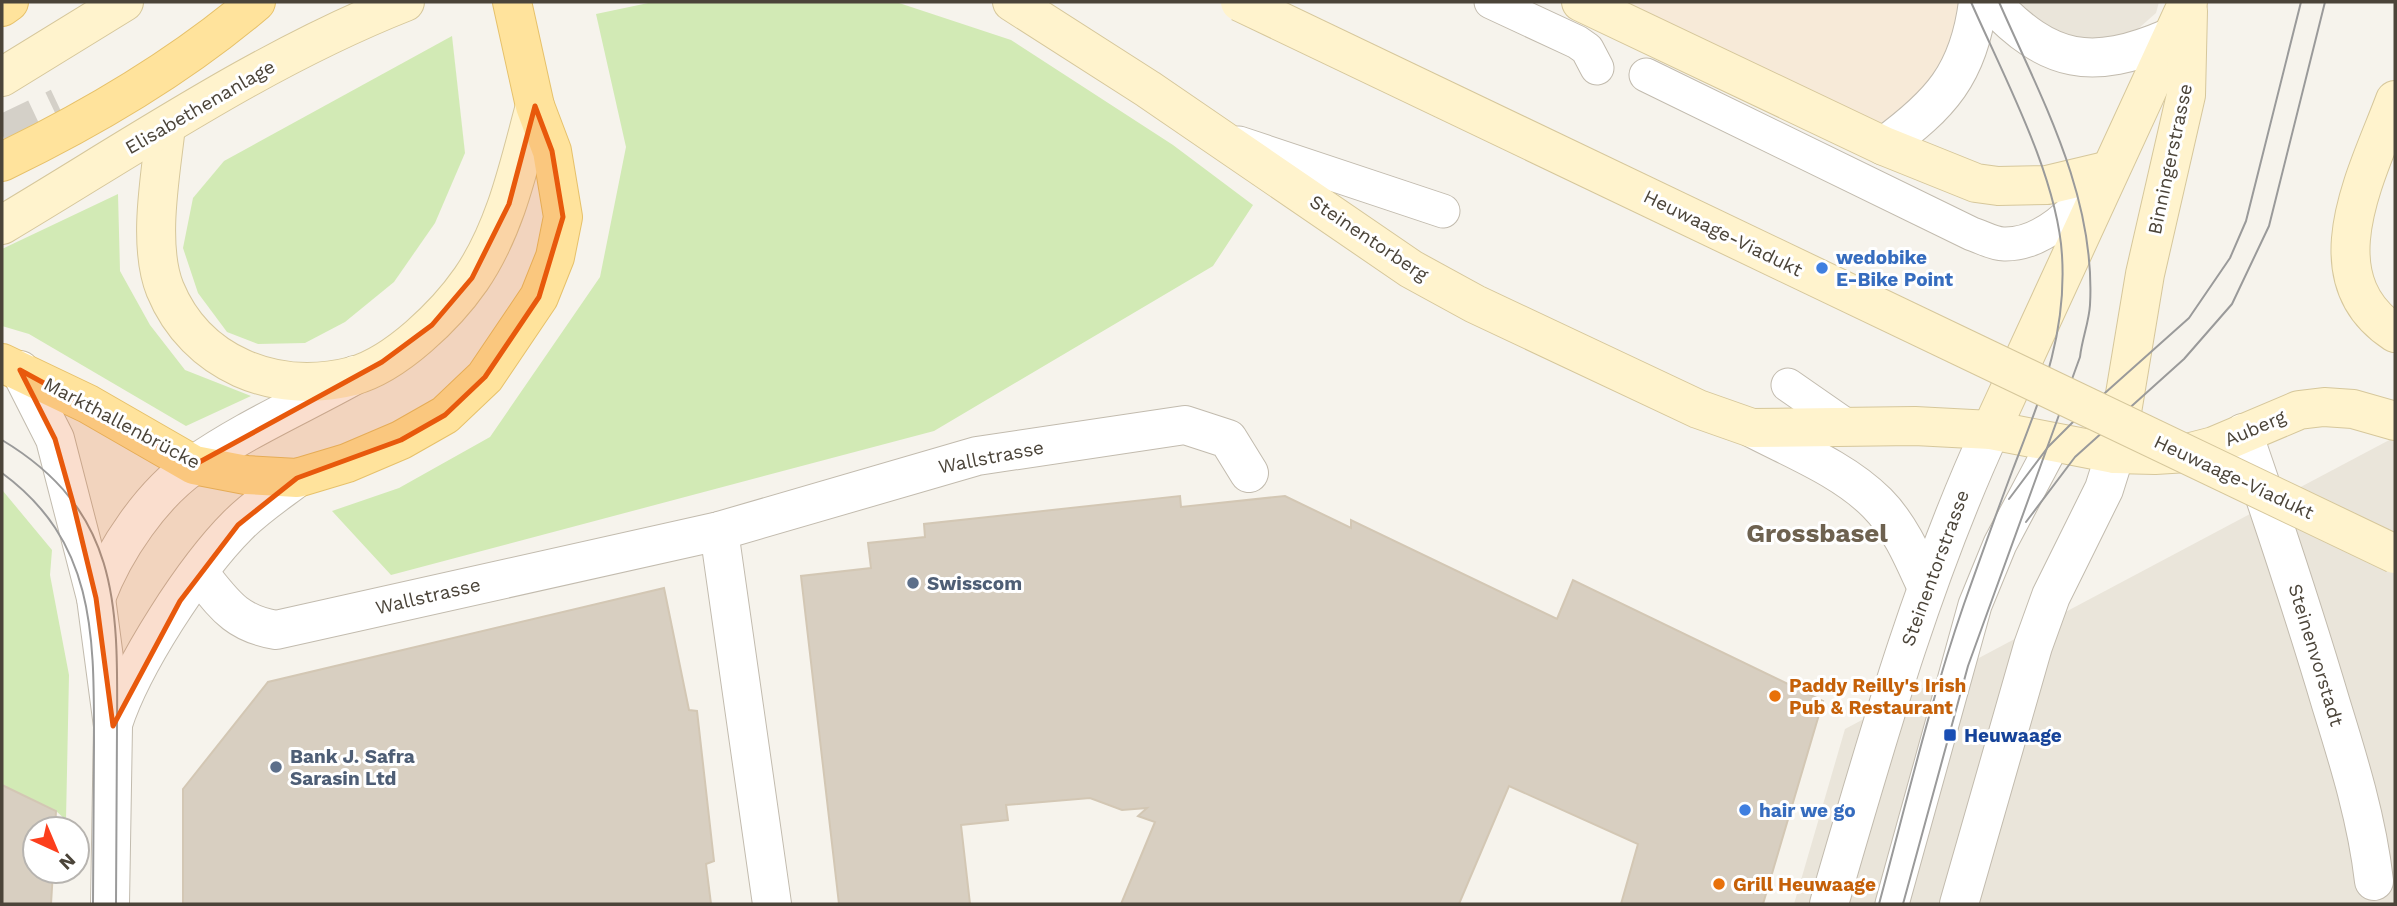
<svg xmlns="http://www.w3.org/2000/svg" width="2397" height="906" font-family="'Work Sans',sans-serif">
<rect width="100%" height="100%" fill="#f6f3ec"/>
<g fill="#eae5da">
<path d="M2004,2H2159L2156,13L2122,43L2087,49Z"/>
<path d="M2395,437V904H1794L1845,729Z"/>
</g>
<path fill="#f7ead8" d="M1610,2H1975L1932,93L1881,128Z"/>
<g fill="#d2eab5">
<path d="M653,2H896L1011,40L1173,145L1253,205L1213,266L934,431L391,575L332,511L399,488L490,437L600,277L626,147L596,14Z"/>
<path d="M452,36L465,153L435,223L394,282L345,322L305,343L258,344L227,332L198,293L183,248L193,198L224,161Z"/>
<path d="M118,194L120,271L150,325L185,370L251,396L186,426L29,334L2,326V249Z"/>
<path d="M2,422L3,491L52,550L50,575L69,675L66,820L56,811L35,829V871H53L51,904H2Z"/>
</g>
<g fill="#d8cfc1" stroke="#d3c7b4" stroke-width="2">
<path d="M1180,496L1181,507L1285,496L1351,528V520L1557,619L1573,580L1823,701L1763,904H1621L1638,844L1509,786L1459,904H1121L1155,822L1138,816L1147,808L1122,810L1090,798L1006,805L1008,820L961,825L970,904H839L801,576L871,568L868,543L925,537L924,524Z"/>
<path d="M664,588L689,710L697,711L714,861L706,864L711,904H183V789L268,682Z"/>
<path d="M2,785L56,811L55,829H35V871H53L51,904H2Z"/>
</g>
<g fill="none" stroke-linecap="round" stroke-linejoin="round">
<path stroke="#d4d0c8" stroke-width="38" stroke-dasharray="38 19" stroke-linecap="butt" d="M2,134L59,107"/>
<defs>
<g id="service">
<path d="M1491,2L1577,42L1587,49L1597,68"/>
<path d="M1646,75L1972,234C1982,237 1993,244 2004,244C2043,245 2076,210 2099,182"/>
<path d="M1239,143L1443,211"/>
<path d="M1788,385L1847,426"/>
<path d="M1892,904L1975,605L2000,544L2054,442"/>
</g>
<g id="minor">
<path d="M1991,2C2049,64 2092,71 2169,38"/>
<path d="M1884,146C1940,105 1969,74 1978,2"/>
<path d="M1752,428C1794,450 1843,469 1877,503C1900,526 1913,557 1926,586"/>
<path d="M2243,433C2274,523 2304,613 2331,704C2349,762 2367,820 2374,881"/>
<path d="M719,531L772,904"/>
<path d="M199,573C224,604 235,623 276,630L719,531L977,456L1185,425L1228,439L1249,473"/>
<path d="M1829,904C1876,743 1921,582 1991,430"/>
<path d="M1959,904L2033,646L2051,596L2104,489L2115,454"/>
</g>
<g id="tertiary">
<path d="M20,370L55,439L96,598L113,726L110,904"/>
<path d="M96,598C114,550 152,494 194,465C244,430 301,405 355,375"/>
<path d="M113,724C132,665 194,569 238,525C256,507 277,493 297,478"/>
</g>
<g id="secondary">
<path d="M1012,2L1148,89L1411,269L1475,304L1698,409L1752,428L1915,426L1991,430L2115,454L2155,455L2187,453L2214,446L2299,410L2324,407L2353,409L2395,421"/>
<path d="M1581,2L1884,146L1976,183L1998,186L2047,185L2110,170"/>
<path d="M2,77L124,2"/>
<path d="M2395,100C2368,173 2310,277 2395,333"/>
<path d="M166,126C161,173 147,244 165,289C196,364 275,396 353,376C396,364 446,315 471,279C506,228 519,165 535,106"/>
<path d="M2,225C133,147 263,58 405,2"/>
<path d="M1991,430L2188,2"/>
<path d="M2115,454L2145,274L2186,95L2188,11"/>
</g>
<g id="primary">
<path d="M2,7L9,2"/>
<path d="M2,162C91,119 181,66 256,2"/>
<path d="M2,363L88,404L194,465L246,475L297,478L347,463L401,440L445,415L485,377L539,297L555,257L563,217L552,151L535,106L512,2"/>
</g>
</defs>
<use href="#service" stroke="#c2bbae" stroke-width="35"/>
<use href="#minor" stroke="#c2bbae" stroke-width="40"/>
<use href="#tertiary" stroke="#c2bbae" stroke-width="40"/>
<use href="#secondary" stroke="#d6c79b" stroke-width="40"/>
<use href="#primary" stroke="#e6c16a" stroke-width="40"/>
<use href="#service" stroke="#fff" stroke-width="33"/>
<use href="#minor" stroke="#fff" stroke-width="38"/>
<use href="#tertiary" stroke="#fff" stroke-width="38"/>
<use href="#secondary" stroke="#fff3cd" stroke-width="38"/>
<use href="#primary" stroke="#ffe39c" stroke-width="38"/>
<g stroke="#9a9a9a" stroke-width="2">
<path d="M2,440C120,511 118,605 117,728C117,787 116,846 116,904"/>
<path d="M2,473C96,542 94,636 94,743C94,797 93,851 93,904"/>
<path d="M2009,499L2048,447L2078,417L2189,318L2230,258L2246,221L2301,2"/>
<path d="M2026,522L2075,457L2184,359L2232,304L2269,226L2325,2"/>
<path d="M1879,904C1906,804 1930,702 1964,604C1980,559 1996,514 2013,469C2041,396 2067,335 2062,255C2057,175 2003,75 1971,2"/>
<path d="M1903,904L1968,666L2080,357C2082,339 2089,322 2090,305C2096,196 2041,98 1999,2"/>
</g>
<defs>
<path id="secondary-bridge" d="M1240,2L2395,554"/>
</defs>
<use href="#secondary-bridge" stroke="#d6c79b" stroke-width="40" stroke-linecap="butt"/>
<use href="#secondary-bridge" stroke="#fff3cd" stroke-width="38"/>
</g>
<path fill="#e8590c" fill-opacity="0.2" stroke="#e8590c" stroke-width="5" stroke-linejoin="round" d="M535,106L552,151L563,217L539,297L485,377L445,415L401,440L297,478L238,525L180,601L113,726L96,598L73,503L55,439L20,370L194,465L382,362L432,325L472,278L509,204Z"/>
<g fill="#3f7fe0" stroke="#fff" stroke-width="2.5">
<circle cx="1822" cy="268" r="7"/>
<circle cx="1745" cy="810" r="7"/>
</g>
<g fill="#5c6f8a" stroke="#fff" stroke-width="2.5">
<circle cx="913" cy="583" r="7"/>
<circle cx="276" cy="767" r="7"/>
</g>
<g fill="#e8710a" stroke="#fff" stroke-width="2.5">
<circle cx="1775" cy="696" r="7"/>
<circle cx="1719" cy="884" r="7"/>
</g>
<rect fill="#1a4fb4" stroke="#fff" stroke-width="2.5" x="1943" y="728" width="14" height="14" rx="3.5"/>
<g text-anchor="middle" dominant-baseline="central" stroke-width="6" stroke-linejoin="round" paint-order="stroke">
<g font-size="19" fill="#4b4439" stroke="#fff">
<text transform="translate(200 107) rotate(-30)">Elisabethenanlage</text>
<text transform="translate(2170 159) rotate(-78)">Binningerstrasse</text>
<text transform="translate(1723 233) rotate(26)">Heuwaage-Viadukt</text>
<text transform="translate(1369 238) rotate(34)">Steinentorberg</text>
<text transform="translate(122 423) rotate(28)">Markthallenbrücke</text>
<text transform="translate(2255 428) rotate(-23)">Auberg</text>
<text transform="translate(991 457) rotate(-11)">Wallstrasse</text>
<text transform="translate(2234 477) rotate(25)">Heuwaage-Viadukt</text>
<text transform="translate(1935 568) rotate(-70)">Steinentorstrasse</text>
<text transform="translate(428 596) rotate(-13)">Wallstrasse</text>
<text transform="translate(2316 655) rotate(73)">Steinenvorstadt</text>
</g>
<g font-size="19" font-weight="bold" fill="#366cbe" stroke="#fff" text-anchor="start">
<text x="1836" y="257">wedobike<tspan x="1836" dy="22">E-Bike Point</tspan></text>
<text x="1759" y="810">hair we go</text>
</g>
<g font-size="19" font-weight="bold" fill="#4e5e75" stroke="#fff" text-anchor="start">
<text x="927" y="583">Swisscom</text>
<text x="290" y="756">Bank J. Safra<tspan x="290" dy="22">Sarasin Ltd</tspan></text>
</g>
<g font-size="19" font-weight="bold" fill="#c56008" stroke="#fff" text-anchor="start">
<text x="1789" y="685">Paddy Reilly's Irish<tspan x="1789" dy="22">Pub &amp; Restaurant</tspan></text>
<text x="1733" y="884">Grill Heuwaage</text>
</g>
<g font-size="19" font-weight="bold" fill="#164399" stroke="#fff" text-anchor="start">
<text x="1964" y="735">Heuwaage</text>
</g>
<g font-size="26" font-weight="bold" fill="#6e6250" stroke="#fff">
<text x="1817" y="533">Grossbasel</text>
</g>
</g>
<rect width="2397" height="906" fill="none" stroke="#4b4439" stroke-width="7"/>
<g transform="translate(56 850) rotate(136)"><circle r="33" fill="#ffffff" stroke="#b7b4b0" stroke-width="2"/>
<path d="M0-5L12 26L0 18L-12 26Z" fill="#fc3f1d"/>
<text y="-10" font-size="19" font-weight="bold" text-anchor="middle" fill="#4b4439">N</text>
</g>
</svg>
